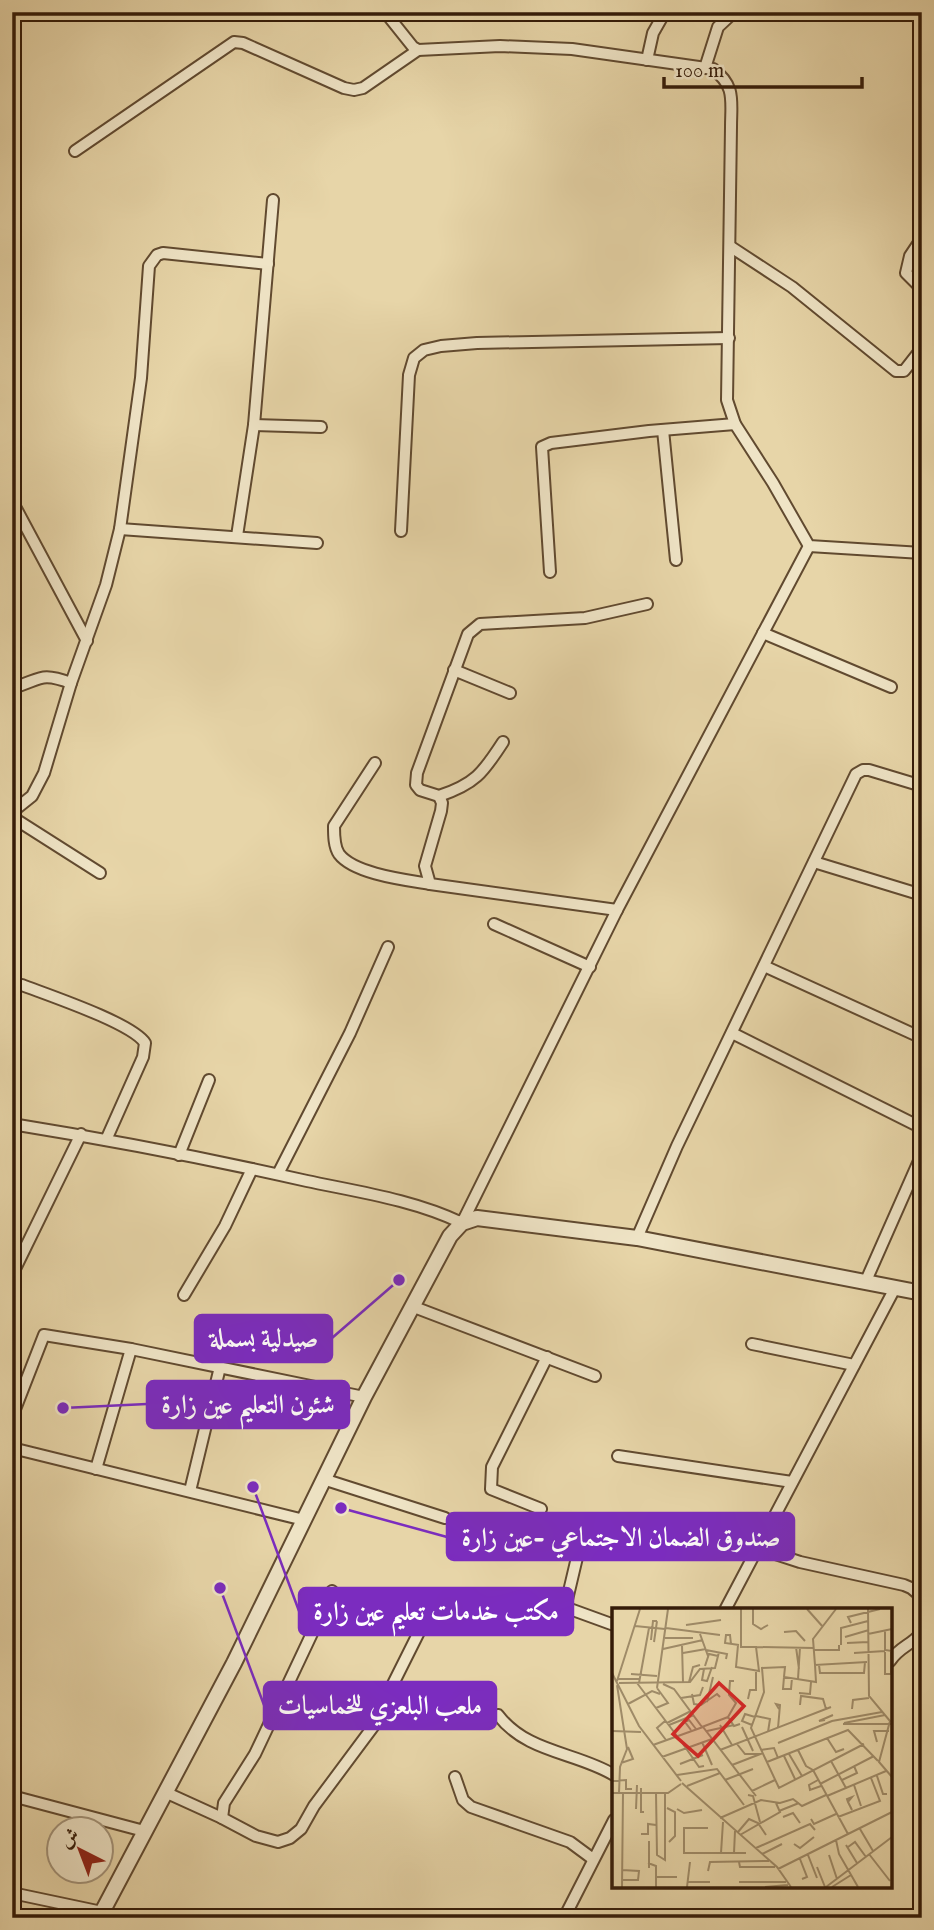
<svg xmlns="http://www.w3.org/2000/svg" width="934" height="1930" font-family="'IM FELL English',Amiri,serif">
<rect width="100%" height="100%" fill="#e7d5a8"/>
<filter id="stains"><feTurbulence type="fractalNoise" baseFrequency=".00286" numOctaves="4"/><feColorMatrix values="0 0 0 0 .2 0 0 0 0 .09 0 0 0 0 .02 0 0 0 .5 -.17"/></filter>
<radialGradient id="worn" r=".72"><stop offset=".6" stop-color="#630" stop-opacity="0"/><stop offset="1" stop-color="#630" stop-opacity=".3"/></radialGradient>
<g fill="none" stroke-linecap="round" stroke-linejoin="round">
<defs>
<g id="minor">
<path d="M385,12L413,47L418,50L500,46L572,49L713,69C736,86 731,101 731,127L727,400L735,424L773,483L809,546L922,553"/>
<path d="M647,60L653,33L665,12"/>
<path d="M705,68L718,27L734,12"/>
<path d="M75,151L234,42L243,43L344,88L354,90L363,88L418,50"/>
<path d="M922,238L910,256L906,273L922,289"/>
<path d="M731,247L792,287L896,371H904L922,348"/>
<path d="M254,425L321,427"/>
<path d="M663,430L676,560"/>
<path d="M12,501L87,641"/>
<path d="M120,529L317,543"/>
<path d="M401,531L409,375L414,358L424,350L441,346L477,343L729,338"/>
<path d="M237,536L254,425L273,200"/>
<path d="M550,572L542,447L551,443L649,431L735,424"/>
<path d="M763,633L891,687"/>
<path d="M454,670L510,693"/>
<path d="M12,688C41,680 39,671 71,683"/>
<path d="M503,742C483,773 475,784 439,796L420,790L416,785L417,773L468,634L480,624L585,618L647,604"/>
<path d="M375,763L334,826C334,835 334,847 339,854C354,874 406,880 430,884"/>
<path d="M439,796L442,803L441,811L425,866L430,884L617,910"/>
<path d="M12,812L32,796L44,773L71,683L106,585L120,529L141,378L149,266L157,255L163,253L268,264"/>
<path d="M12,817L100,873"/>
<path d="M814,862L922,895"/>
<path d="M494,924L590,967"/>
<path d="M764,966L922,1038"/>
<path d="M22,985C48,995 132,1023 145,1043L143,1057L106,1140"/>
<path d="M732,1033L922,1128"/>
<path d="M12,1124C111,1140 210,1159 307,1181C359,1192 414,1200 462,1223L617,910L809,546"/>
<path d="M179,1155L209,1080"/>
<path d="M278,1174L350,1033L388,947"/>
<path d="M637,1238L677,1146L856,774L863,770H869L922,786"/>
<path d="M12,1275L81,1134"/>
<path d="M865,1283L922,1154"/>
<path d="M184,1295L225,1226L252,1169"/>
<path d="M414,1307L595,1376"/>
<path d="M752,1344L854,1365"/>
<path d="M12,1417L44,1335L131,1349L364,1397"/>
<path d="M12,1448L304,1520"/>
<path d="M618,1456L792,1482"/>
<path d="M96,1469L131,1349"/>
<path d="M323,1479L445,1518"/>
<path d="M190,1491L220,1367"/>
<path d="M541,1509L491,1489L492,1467L547,1357"/>
<path d="M590,1523L579,1549L566,1604L570,1609L614,1625"/>
<path d="M757,1548L800,1562L904,1585L911,1588L922,1597"/>
<path d="M332,1591L255,1754L224,1803L222,1818L256,1836L278,1842L290,1838L301,1829L314,1806L384,1712L388,1694L420,1630"/>
<path d="M725,1610L895,1288"/>
<path d="M890,1661C900,1646 911,1646 922,1632"/>
<path d="M498,1715C527,1753 576,1752 614,1775"/>
<path d="M455,1777L463,1800L471,1807L570,1842L593,1859"/>
<path d="M167,1793L222,1818"/>
<path d="M12,1796L144,1831"/>
<path d="M12,1893L102,1912"/>
<path d="M564,1918L614,1820"/>
</g>
<path id="tertiary" d="M99,1918L234,1663L364,1397L450,1236L462,1223L477,1218L637,1238L922,1293"/>
</defs>
<use href="#minor" stroke="#614a30" stroke-width="14"/>
<use href="#tertiary" stroke="#614a30" stroke-width="18"/>
<use href="#minor" stroke="#efe4c6" stroke-width="10"/>
<use href="#tertiary" stroke="#efe4c6" stroke-width="14"/>
</g>
<g transform="translate(612 1608)">
<rect width="280" height="280" fill="#e7d5a8"/>
<path fill="none" stroke="#9f8b68" stroke-width="2" d="M141,1V16L149,21L156,17M195,1L211,19M224,1L201,31L203,57L255,54M256,1L257,88L278,113L267,154L280,169M239,15L236,9L268,1M74,17L109,12M23,18L53,21M54,20L108,27M273,23V42L280,43M172,24L184,23L193,33M88,26L96,48M256,26L280,21M233,29L257,22M53,30H81M39,32L41,13H45M42,34L45,13M235,35L256,34M119,36L118,27H114L113,35L127,37M70,37L71,74M126,37L124,59L147,63L144,39H129V1M229,37V20L256,13M144,39L202,40M184,39L187,61M51,41L91,32M94,42L115,46L114,51M202,42H227V37M273,44V66H280M71,45L94,41M242,45L273,43M207,57L208,65H252L253,54M93,58L97,46L106,48M149,60L173,59L172,69L204,74L203,57M150,60L152,84L139,120L167,180L252,136M92,61L90,72L95,73L100,59M0,65L27,118L69,173M19,66L45,68M279,66V43M172,69L171,81H179L180,70M6,71H28M186,71L188,39M5,73L28,1M122,73H118L117,87L124,95L116,109L122,118L128,116M77,74L81,59L88,57M7,75L78,74L88,61L103,60L107,44M25,75L65,128M27,75L37,20M51,76L62,81L90,119L116,109M5,77L15,141L8,159L7,185M45,80L56,1M187,85L198,86L199,74M80,86L82,96L89,97L105,86L108,89M69,90L88,87L91,79M136,91L138,82H144V64M95,94L101,69M16,96L40,83L48,86M188,97L189,88L211,91L214,101M44,100L56,95L45,80M240,101L241,92L257,90M144,108L158,111L156,124M213,112L207,113L221,107M53,113L45,120L54,132M55,115L79,103M232,115L273,107M231,116H280M57,117L82,107M108,117L120,137M140,117L130,113L133,106L143,109M130,119L141,143M166,120L168,97L164,96L167,101M79,122L73,114L77,112L84,121M0,123L29,124M95,123L122,117M215,130L224,144L232,141M90,134L100,157M265,134L262,123H277M166,135L220,113L270,104M71,136L87,159L92,158M125,136L133,146H149M41,137L91,119L144,188M108,142L219,99M149,142L162,140L166,150M186,142L194,158L201,162M177,146L190,168M172,148L183,171M50,149L100,131M219,153L234,180M155,154L236,122L266,153M9,155L21,151L16,139M68,156L91,147M120,157L151,145M201,162L236,226M65,167L105,161L132,197M265,168L271,186H275M113,172L141,161M206,172L197,177L198,182L209,178M230,172L245,165L242,158M0,173L14,172V181H20M70,175L165,259L179,279M208,176L262,148M242,177L249,198M75,178L108,165M29,180V204H32M140,183L163,172M0,185H56L69,176M44,185L45,247L53,252V185M136,187L141,188L148,214M215,188L274,163M236,194L240,189L235,191L236,194L240,202M55,200L63,204V228L57,234M24,201L25,177M65,201L72,205L90,202M167,203L187,195M171,209L181,205L188,215M226,209L268,193L259,170M108,210L149,192L168,195L181,191L190,198L214,187M199,211L202,216L224,206M96,220H72V245H134M248,221L261,243M126,224L137,211L146,215L154,227M29,226H36V216L44,217M128,227L168,204L164,195M224,232L227,246L246,279M37,233V260M182,236L188,240L202,229M234,237L245,255M236,239L243,234L254,249M144,240L198,216L203,222M109,245L111,214M122,245L123,223M150,246L170,236M257,246L278,273M196,247L205,270M217,247L225,271M188,251L195,269L190,271M127,254L128,259H163M36,255L44,258V279M205,259L213,279M166,261L280,204M10,262L27,263L26,272H10M96,263L98,254L157,253M44,269H65M75,274H98M127,274H174M10,279L11,185M75,279L78,254M153,279L176,277M214,279L280,229M220,279L239,267"/>
<path fill="#d62828" fill-opacity="0.15" stroke="#d62828" stroke-width="3.5" d="M107,75L132,98L86,148L61,126Z"/>
<rect width="280" height="280" fill="none" stroke="#341b08" stroke-width="3.5"/>
</g>
<path fill="none" stroke="#7b2cbf" stroke-width="2.5" d="M399 1280L332 1338M63 1408L147 1404M341 1508L447 1537M253 1487L299 1611M220 1588L264 1705"/>
<g fill="#7b2cbf" stroke="#efe4c6" stroke-width="2.5">
<circle cx="399" cy="1280" r="7"/>
<circle cx="63" cy="1408" r="7"/>
<circle cx="341" cy="1508" r="7"/>
<circle cx="253" cy="1487" r="7"/>
<circle cx="220" cy="1588" r="7"/>
</g>
<g fill="#7b2cbf" stroke="#7b2cbf" stroke-width="2.5">
<rect x="195" y="1315" width="137" height="47" rx="7"/>
<rect x="147" y="1381" width="202" height="47" rx="7"/>
<rect x="447" y="1513" width="347" height="47" rx="7"/>
<rect x="299" y="1588" width="274" height="47" rx="7"/>
<rect x="264" y="1682" width="232" height="47" rx="7"/>
</g>
<g font-size="26" text-anchor="middle" font-weight="bold" fill="#fff">
<text x="264" y="1347">صيدلية بسملة</text>
<text x="248" y="1413">شئون التعليم عين زارة</text>
<text x="621" y="1546">صندوق الضمان الاجتماعي -عين زارة</text>
<text x="436" y="1620">مكتب خدمات تعليم عين زارة</text>
<text x="380" y="1714">ملعب البلعزي للخماسيات</text>
</g>
<rect width="934" height="1930" fill="none" stroke="#e7d5a8" stroke-width="42"/>
<rect x="14" y="14" width="906" height="1902" fill="none" stroke="#341b08" stroke-width="3.5"/>
<rect x="21" y="21" width="892" height="1888" fill="none" stroke="#341b08" stroke-width="2"/>
<g transform="translate(80 1850) rotate(318)"><circle r="33" fill="#efe4c6" stroke="#a4947a" stroke-width="2"/>
<path d="M0-5L12 26L0 18L-12 26Z" fill="#8f2418"/>
<text y="-10" font-size="19" font-weight="bold" text-anchor="middle" fill="#341b08">ش</text>
</g>
<path d="M664 77v10h198v-10" fill="none" stroke="#341b08" stroke-width="3.5"/>
<text x="675" y="77" font-size="21" fill="#341b08" stroke="#efe4c6" stroke-width="5" paint-order="stroke">100 m</text>
<rect width="100%" height="100%" filter="url(#stains)"/>
<rect width="100%" height="100%" fill="url(#worn)"/>
</svg>
